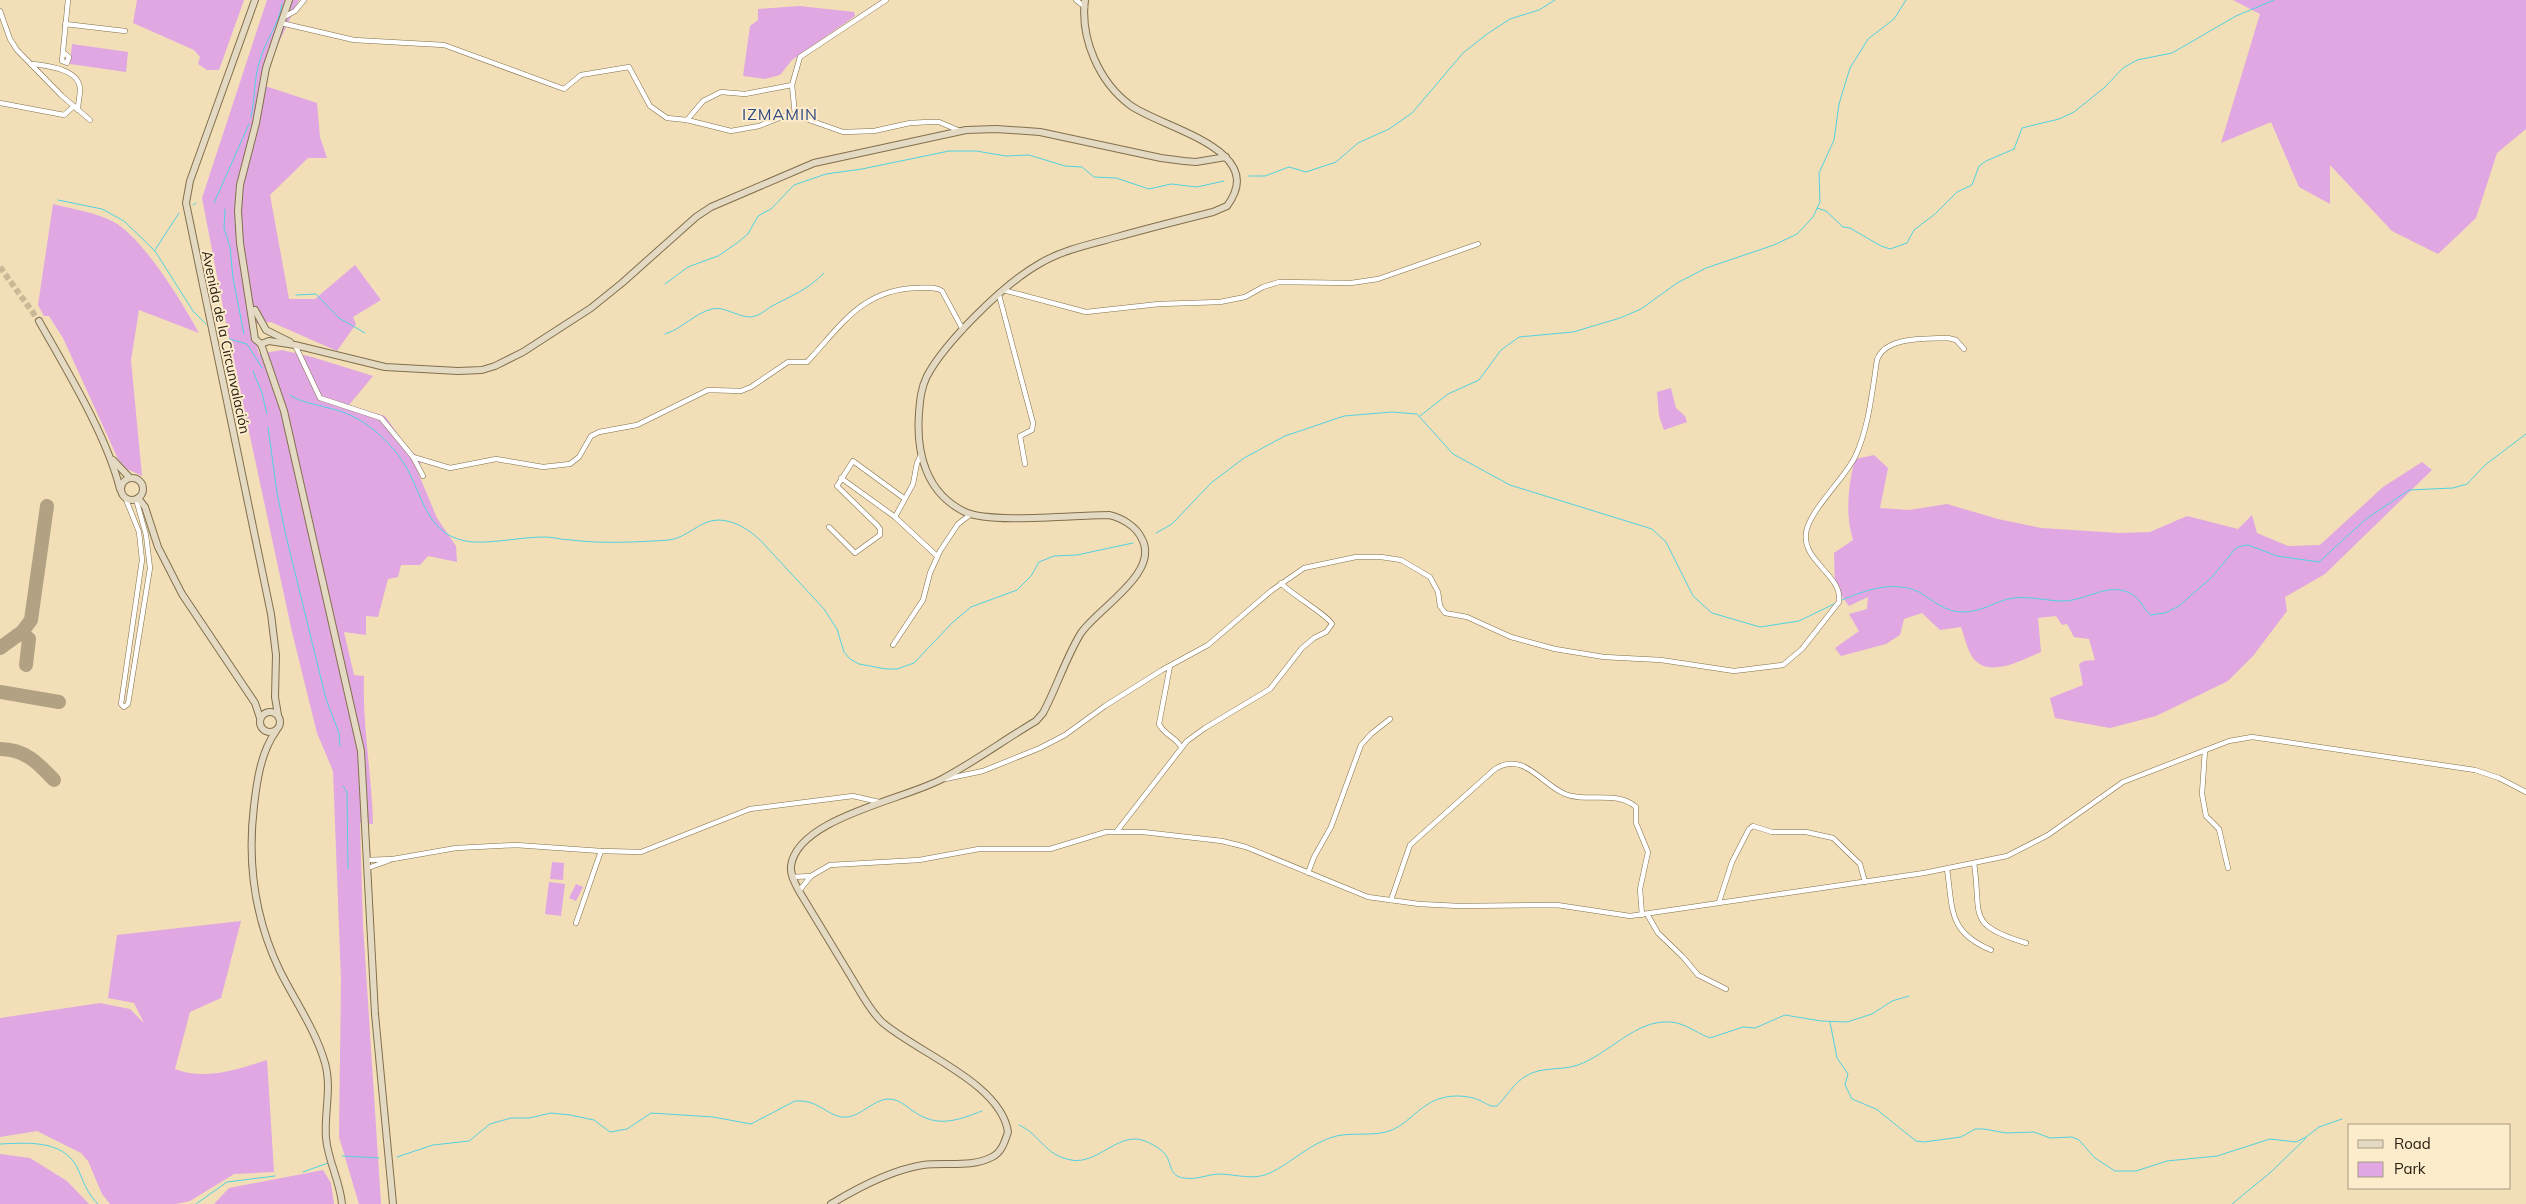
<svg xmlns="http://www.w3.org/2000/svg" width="2526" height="1204" font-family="Mulish,sans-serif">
<rect width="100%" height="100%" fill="#f2deb7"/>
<g fill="#e0a7e3">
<path d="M137,0H244L219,70H207L198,64L200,57L194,50L133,23Z"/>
<path d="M267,0H299L259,84L317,103L320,137L327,158H308L270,195L289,299H315L355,265L381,300L353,317L356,324L337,351L271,322L251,324L259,354L282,350L312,357L373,376L349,405L385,416L409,450L421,458L419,475L437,518L456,546L457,562L428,556L420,565H401L398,577L388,579L378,617L366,616V635L344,632L354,675L364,676C362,725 372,775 373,824L360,823L363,925L381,1204H359L339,1137L341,980L333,771L317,733L292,632L230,343L202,198Z"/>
<path d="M2233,0H2526V129L2497,153L2476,218L2438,254L2392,231L2330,165V204L2299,187L2271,122L2221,143L2260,14Z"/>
<path d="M799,6L854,12L855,16L792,60L780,75L765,79L743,76L750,26L758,20V9Z"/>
<path d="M72,44L128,52L126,72L70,64Z"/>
<path d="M53,204C72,209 94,212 112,221C143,237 182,302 199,333L139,310L131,360L142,476L127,469L118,459L63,338L49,316H44L38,305Z"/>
<path d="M1671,388L1676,408L1685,416L1687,422L1664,430L1659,416L1657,392Z"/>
<path d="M1874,455L1888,468L1880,508L1909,510L1947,504L1998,519L2041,528L2119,533L2150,532L2187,516L2238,529L2252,515L2257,533L2288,546L2320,545L2383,487L2422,462L2432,470L2325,574L2285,597L2287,611L2253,656L2228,681L2156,716L2110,728L2055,718L2050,698L2083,685L2079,664L2084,661L2095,660L2089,639L2074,637L2067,624L2062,625L2056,616L2038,618L2041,652C2022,660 1984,682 1970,653C1966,645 1964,635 1961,627L1940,630L1922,613L1904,619L1900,635L1886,644L1841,656L1835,648L1859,631L1849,614L1867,609L1868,597L1849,606L1835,587L1834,553L1853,540C1845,513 1848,486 1855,459Z"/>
<path d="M552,862L564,863L563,880L550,879Z"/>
<path d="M549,882L565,884L561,916L545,914Z"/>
<path d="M576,884L583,887L576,901L569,898Z"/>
<path d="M241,921L221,998L190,1012L175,1069C205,1081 238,1069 267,1060L274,1172L234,1174L190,1201L176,1204H110L102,1194L88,1161L81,1153L37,1131L0,1137V1018L100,1003L130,1009L144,1023L134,1003L108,998L117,935Z"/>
<path d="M0,1154L30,1158L67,1181L89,1204H0Z"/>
<path d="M323,1170L331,1183L334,1204H214L229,1188Z"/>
</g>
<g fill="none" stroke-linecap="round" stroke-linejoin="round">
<g stroke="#53d2df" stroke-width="1">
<path d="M251,117C255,99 254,80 259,63C264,42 279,25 282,4"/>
<path d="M1249,176H1265L1289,167L1306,172L1336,162L1358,143L1389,129L1412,113L1463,53L1487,34L1510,19L1539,10L1555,0"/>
<path d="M58,200L102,209L124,221L155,251L193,311L206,324"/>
<path d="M214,203L249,124"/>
<path d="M193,205L196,203"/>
<path d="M1817,208L1826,211L1843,227L1850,228L1881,246L1890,249L1907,243L1914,230L1935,214L1957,192L1972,185L1979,166L1986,161L2014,149L2022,128L2059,119L2074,112L2105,87L2123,68L2137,60L2172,53L2236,16L2274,0"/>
<path d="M225,209L224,228L230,247L233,278L244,334"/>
<path d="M155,250L179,213"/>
<path d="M665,284L688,267L718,256L737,243L748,234L758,216L771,209L794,185L826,174L862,169L949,151H976L1006,156L1029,155L1065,166L1082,167L1094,177L1116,178L1149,189L1171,184L1197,187L1224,181"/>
<path d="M296,295L316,294L339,318L365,333"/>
<path d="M665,334C682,329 695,313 712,309C724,306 736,316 749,317C759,317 765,310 772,306C791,296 809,289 824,273"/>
<path d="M229,339L247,344L262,368"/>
<path d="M253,371L262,393L267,414"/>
<path d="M290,395C302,403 315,404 329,408C359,415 380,432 399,456C424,489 422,538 473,542C497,543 521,537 545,537C554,537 562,540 571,540C603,544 638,542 669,540C687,538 700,520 718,520C734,520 750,530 761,541L824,609L837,629L844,652L850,659L859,664L886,669H897L914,663L952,623L971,607L1017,590L1031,576L1039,562L1054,556L1077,555L1133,543"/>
<path d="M1420,416L1448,394L1479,380L1501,350L1519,337L1573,332L1620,318L1641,309L1677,283L1706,268L1774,245L1797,234L1813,217L1820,202L1819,173L1834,140L1839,104L1850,68L1868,39L1894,19L1906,0"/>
<path d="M268,427L277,493L286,536L326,699L339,733L340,746"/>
<path d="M1156,533L1172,524L1211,483L1244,458L1285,436L1344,416L1392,412L1417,414L1453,454L1510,485L1652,529L1666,542L1693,596L1712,613L1760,627L1799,621L1836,603"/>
<path d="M1842,600C1865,590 1894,580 1919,592C1934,601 1945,612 1963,612C1984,612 1996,600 2014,598C2030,596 2047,601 2063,601C2087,601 2110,580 2133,595C2141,600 2144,609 2150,615L2165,613L2179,606L2212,577L2236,548L2242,546L2248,545L2277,556L2319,562L2366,519L2409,490L2453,488L2467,484L2485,465L2526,434"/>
<path d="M343,786L347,792L348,869"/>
<path d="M1830,1022L1837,1058L1848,1074L1845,1085L1852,1099L1876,1109L1916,1141L1924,1142L1961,1137L1975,1129H1984L2006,1133L2034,1132L2050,1138L2072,1137L2079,1140L2095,1158L2115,1171H2136L2167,1161L2217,1156L2270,1139L2296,1142L2306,1137L2319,1127L2342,1119"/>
<path d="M1019,1125C1041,1135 1044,1155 1071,1160C1097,1165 1117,1133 1142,1140C1149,1142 1164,1150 1167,1157C1172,1167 1170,1176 1184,1178C1196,1180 1206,1175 1218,1174C1236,1174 1253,1181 1270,1173C1293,1162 1310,1143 1336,1136C1354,1132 1375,1137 1392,1130C1411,1122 1422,1101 1446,1097C1456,1095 1470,1096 1479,1100C1486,1103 1489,1107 1497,1106C1507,1096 1514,1083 1526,1076C1542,1066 1561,1071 1578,1065C1608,1054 1632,1024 1663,1022C1682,1020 1694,1032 1710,1038L1743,1027L1755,1028L1785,1015L1821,1021L1847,1022L1872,1014L1892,1001L1909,996"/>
<path d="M0,1144C26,1143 62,1139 77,1167C83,1180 87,1194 98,1204"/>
<path d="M342,1156L379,1158"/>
<path d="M397,1157L433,1145L469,1141L490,1124L511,1118H529L551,1113L570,1115L594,1120L610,1132L627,1129L651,1113L713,1117L751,1124L795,1101C818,1099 826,1115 842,1117C859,1119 872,1100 888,1099C898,1099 905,1105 913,1111C937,1128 956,1121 982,1111"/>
<path d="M303,1172L328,1163"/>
<path d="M196,1204L227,1182L275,1176"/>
<path d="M2232,1204L2271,1172L2306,1138"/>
</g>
<g stroke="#b2a283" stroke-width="14">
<path d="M18,635L23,634L29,639L26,665"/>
<path d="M0,648L22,632L31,620L47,506"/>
<path d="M0,692L59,702"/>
<path d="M0,749C25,749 38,763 54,780"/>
</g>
<path stroke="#cab896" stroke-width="6" stroke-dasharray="6 3" stroke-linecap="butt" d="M0,267L39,321"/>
<defs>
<g id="street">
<path d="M1076,0L1085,7"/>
<path d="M0,11L10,39L17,50L62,96L90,120"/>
<path d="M284,17L295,11L304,0"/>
<path d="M281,23L354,40L444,45L564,89L581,75L629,67L650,106L667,118L687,120L731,131L759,126L784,116L795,115L843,132L874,131L910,123L929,122H939L960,131"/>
<path d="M65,24L125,31"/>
<path d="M63,52L69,57L67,63L62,61C64,40 66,20 68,0"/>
<path d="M33,64C48,66 79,69 80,89C80,96 78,103 78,110"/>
<path d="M792,85L795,115"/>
<path d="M0,103L64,115L74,106"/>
<path d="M687,120L703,101L721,92L745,94L792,85L800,57L886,0"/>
<path d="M1003,290L1086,312L1159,304L1220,302L1245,297L1263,287L1279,282L1351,283L1378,279L1478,244"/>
<path d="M999,295L1033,423L1032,430L1020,436L1025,464"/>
<path d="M295,345L320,398L381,418L413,457L423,476"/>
<path d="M921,455L917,463L913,484L895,517L937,556"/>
<path d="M413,457L450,468L496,459L543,467L570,464L579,457L591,436L599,432L637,425L708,390L741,391L751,387L788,362H807C841,326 861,290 916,288C924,288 935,286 942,291L963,330"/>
<path d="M841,478L895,517"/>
<path d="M125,497L139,532L142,560L121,704L124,707L128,704L150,568L146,535L136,499"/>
<path d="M829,527L855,553L880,535V529L877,525L837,486L853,461L905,499"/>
<path d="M893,645L923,600L930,573L940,551L958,524L971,514"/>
<path d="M1170,666L1159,724C1164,735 1176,737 1181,747"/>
<path d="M2205,750L2202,794L2206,816L2219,829L2228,868"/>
<path d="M945,779L983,771L1040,748L1065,735L1105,706L1162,670L1208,645L1271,591L1304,568L1356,557H1381L1401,560L1430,577L1438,592L1440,606L1445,613L1467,617L1511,637L1555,649L1604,657L1661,660L1734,671L1783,665L1802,649L1839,602C1843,575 1802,562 1806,533C1809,511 1844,479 1855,457C1869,427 1872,392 1877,360C1885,336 1926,339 1948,338L1956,340L1964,349"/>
<path d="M1117,831L1187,741L1205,728L1270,689L1302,648L1314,638L1326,632L1332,624C1329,616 1289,593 1281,583"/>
<path d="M393,859L456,848L516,845L601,851L641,852L750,809L853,796L879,802"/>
<path d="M367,860L393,859L368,868"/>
<path d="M1974,863C1982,915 1965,925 2026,943"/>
<path d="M1947,869C1953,910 1948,932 1991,950"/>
<path d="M1308,873L1314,857L1331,827L1361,745L1371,734L1390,719"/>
<path d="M811,876L830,865L919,860L979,849H1050L1106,832H1143L1222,841L1246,847L1368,897L1419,904L1459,906L1557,905L1630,916L1924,873L2007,856L2048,835L2123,782L2229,741L2252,737L2475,770L2499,778L2526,792"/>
<path d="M792,877L811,876L799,891"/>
<path d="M1391,900L1410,845L1495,769C1524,751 1541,784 1565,794C1586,803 1617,790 1636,807V823L1648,852L1640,889L1642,915"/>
<path d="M1719,902L1732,862L1749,829L1753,826L1772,832H1806L1833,838L1860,864L1865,882"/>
<path d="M1647,914L1658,933L1683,957L1698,975L1726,989"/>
<path d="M576,923L601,851"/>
</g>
<g id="secondary">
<path d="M255,0L190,181L186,203L271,614L276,655L275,697L278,715"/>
<path d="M289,0L266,68L256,123L240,185L238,211L240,243L255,339L261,344L269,341L295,345L385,367L458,371L482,370L495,366L523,352L591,308L622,283L696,217L711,207L814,163L966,130L996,129L1040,132L1161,158L1184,161L1196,162L1226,157"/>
<path d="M255,310L266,330L290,342"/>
<path d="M39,321C66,369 107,436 120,489"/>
<path d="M261,344L284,411L361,751L375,1014L393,1204"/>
<path d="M113,460L129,477"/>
<circle cx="132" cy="489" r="11"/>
<path d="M138,498L145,507L158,547L182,594L255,703L260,718"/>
<circle cx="270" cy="722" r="10"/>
<path d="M276,731C261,752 257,780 254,806C247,864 255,919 280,971C295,1001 316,1031 325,1063C332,1088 324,1113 326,1138C328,1161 340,1181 342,1204"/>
<path d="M831,1204C859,1187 891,1170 923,1165C946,1162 971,1168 992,1157C1002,1152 1005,1141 1008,1132C1001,1083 916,1052 882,1022C869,1010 860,991 850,975C833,947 816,919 799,891C795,883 790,875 791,866C797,818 906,799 942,779C974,762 1004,740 1036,721L1043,713C1056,689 1067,655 1081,633C1098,608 1160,573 1142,539C1136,526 1122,518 1109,515C1076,515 991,524 965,512C926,493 916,453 919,413C920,400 921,388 927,376C946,341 1004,284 1039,264C1062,250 1091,244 1117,237C1149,228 1181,220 1213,212L1227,206C1270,149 1161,128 1130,105C1099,82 1080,38 1085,0"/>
</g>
</defs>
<use href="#street" stroke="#81704b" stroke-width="5.5"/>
<use href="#secondary" stroke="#81704b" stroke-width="8"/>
<use href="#street" stroke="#fff" stroke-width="4.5"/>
<use href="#secondary" stroke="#e4dac4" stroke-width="6"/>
</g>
<g text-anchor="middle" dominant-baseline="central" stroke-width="4" stroke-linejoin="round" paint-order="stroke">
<g font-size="14" fill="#2a2213" stroke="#fceccc">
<text transform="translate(226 342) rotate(78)">Avenida de la Circunvalación</text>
</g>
<g font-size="16" letter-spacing="1" fill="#304982" stroke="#fceccc">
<text x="780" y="114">IZMAMIN</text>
</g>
</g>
<rect x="2348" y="1124" width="162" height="65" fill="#fceccc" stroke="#a89b82"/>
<rect x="2358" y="1140" width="25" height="8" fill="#e4dac4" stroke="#a89b82"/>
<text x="2394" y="1149" font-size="15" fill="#2a2213">Road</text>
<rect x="2358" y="1162" width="25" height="15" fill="#e0a7e3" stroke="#a89b82"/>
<text x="2394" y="1174" font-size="15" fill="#2a2213">Park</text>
</svg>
